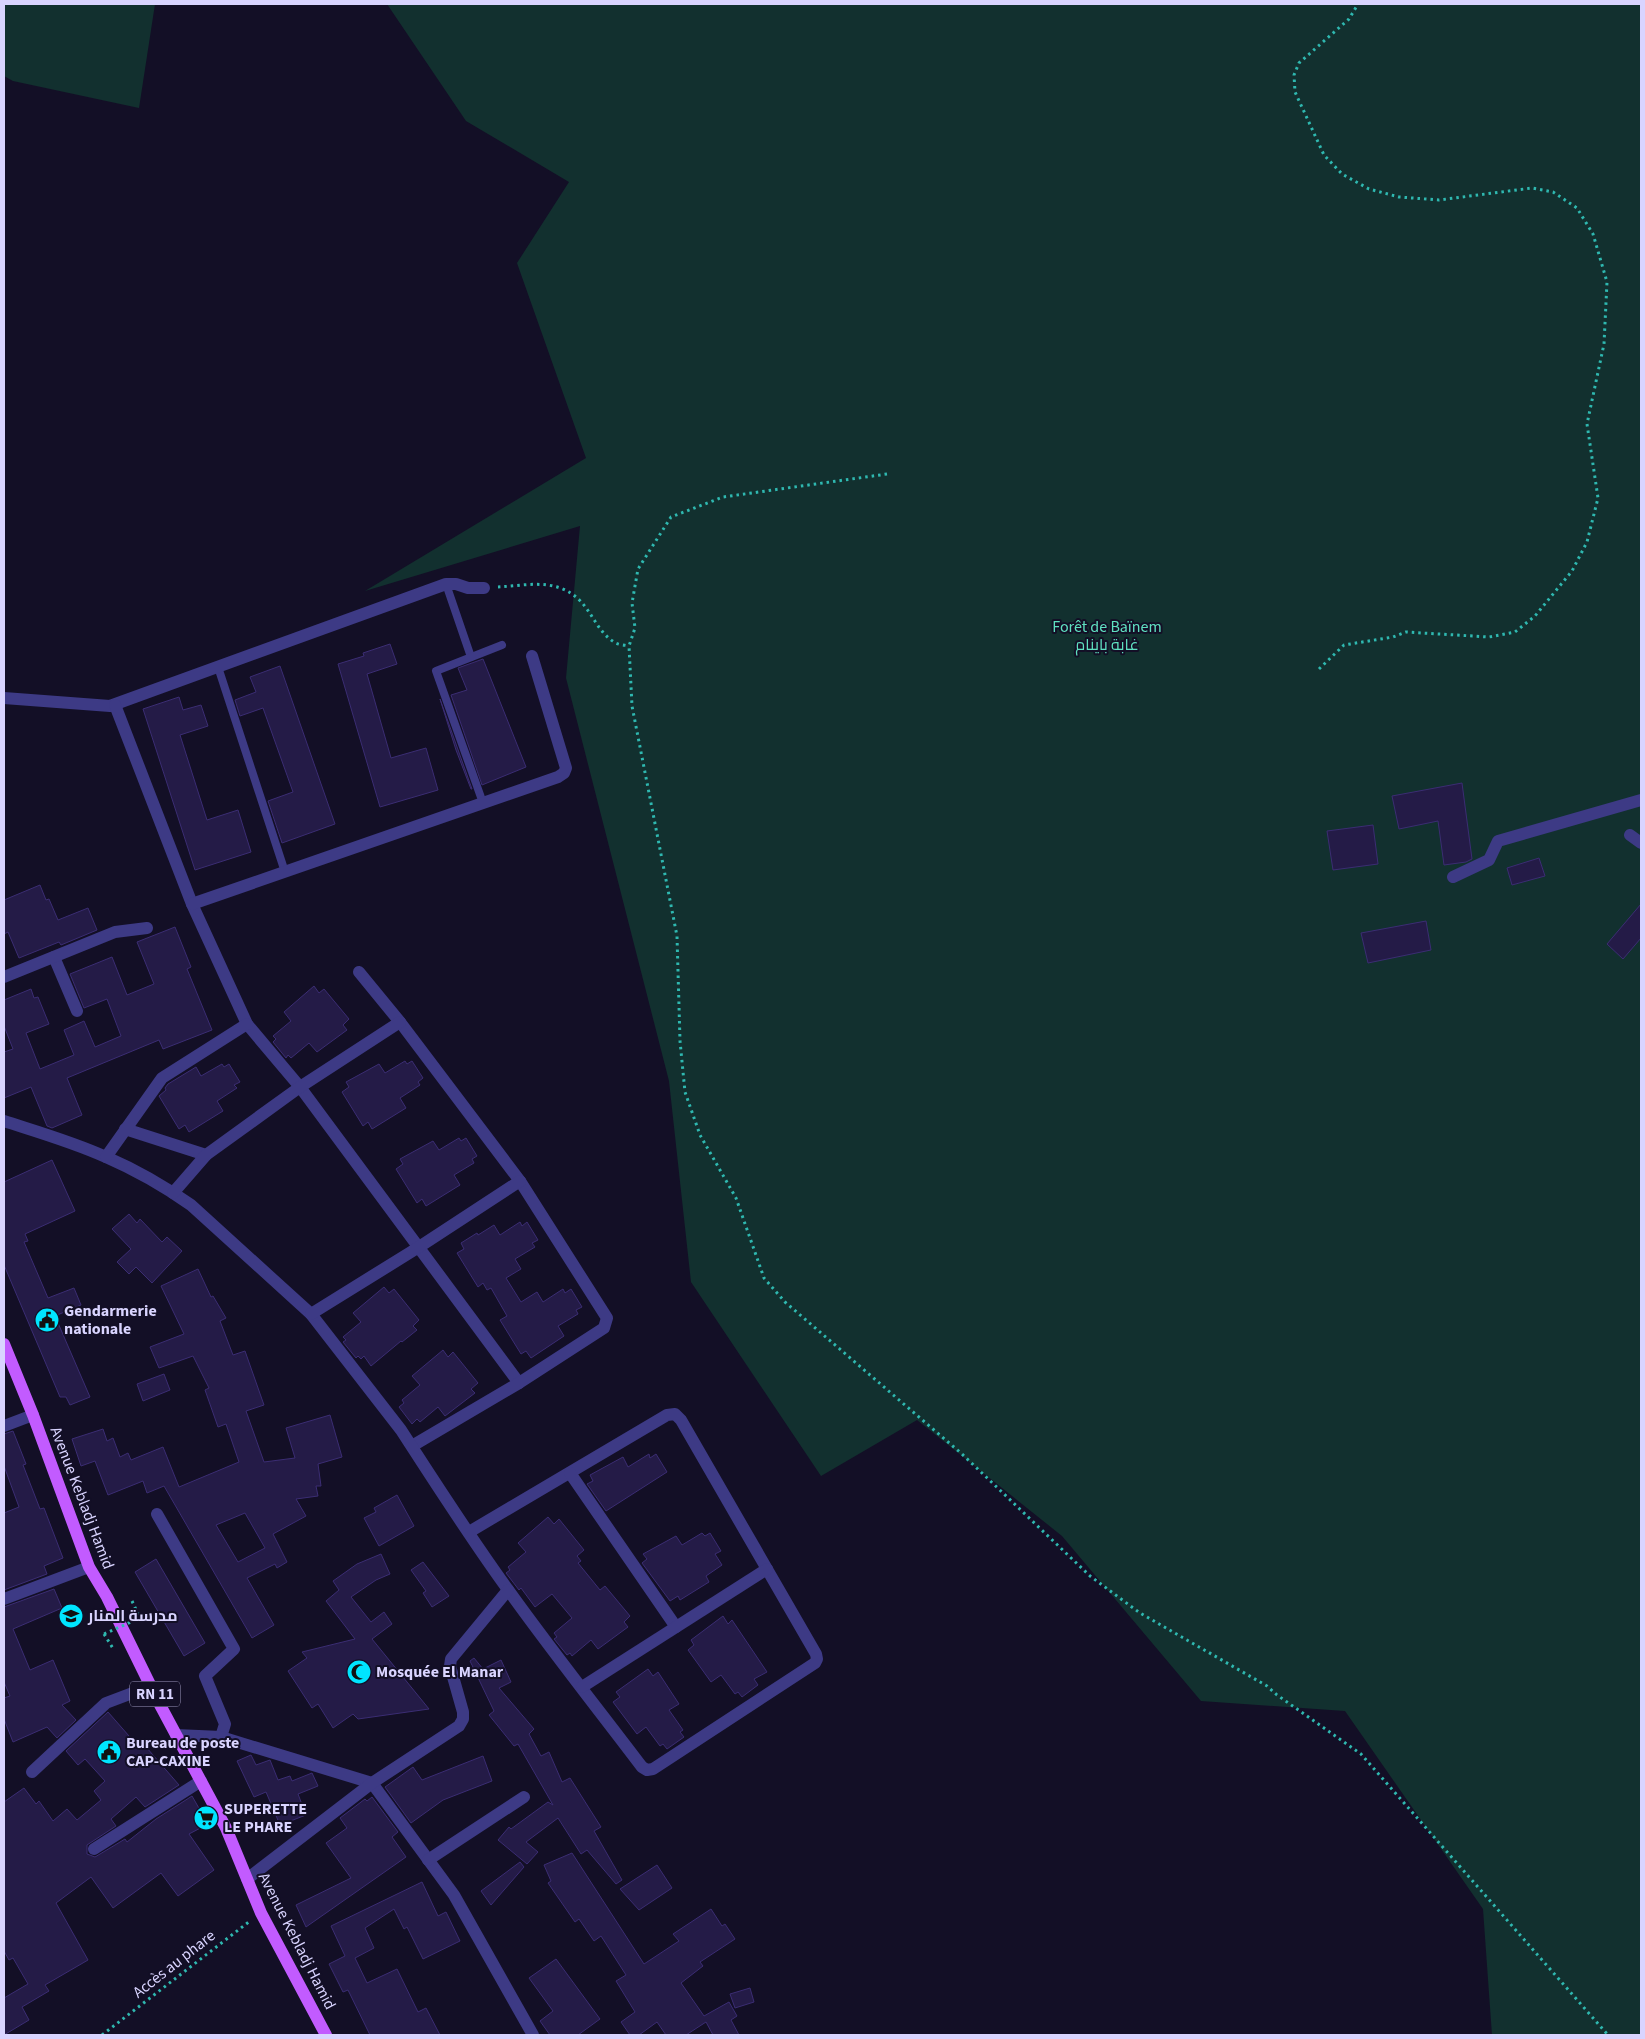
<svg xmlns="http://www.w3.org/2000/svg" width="1645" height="2039" font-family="'Source Sans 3',Cairo,sans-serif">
<rect width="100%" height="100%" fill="#130f26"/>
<g fill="#12302f">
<path d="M4,4H155L139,108L13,81L4,76Z"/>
<path d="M387,4H1641V2035H1492L1483,1909L1345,1711L1201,1701L1062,1536L917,1420L821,1476L691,1282L669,1081L566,678L580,526L365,591L586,458L517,263L569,182L466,121Z"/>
</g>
<g fill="#241b47" stroke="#3b2d73" fill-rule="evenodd">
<path d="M390,644L397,664L367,674L391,758L426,748L438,790L380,807L338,664L364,656L363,653Z"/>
<path d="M483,659L526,767L482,785L451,695L467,690L458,668Z"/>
<path d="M280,666L335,824L282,843L268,801L293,792L263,708L240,716L235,700L256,692L250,677Z"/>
<path d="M179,697L183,710L201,705L208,726L180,735L207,820L238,810L251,852L195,870L143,709Z"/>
<path d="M440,699L472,789H471L456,750Z"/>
<path d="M1462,783L1472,859L1466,862L1444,865L1438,821L1399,829L1392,796Z"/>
<path d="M1373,825L1378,864L1333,870L1327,831Z"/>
<path d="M1539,858L1545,876L1512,885L1507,868Z"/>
<path d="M40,885L46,900L49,899L58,920L88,908L97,930L61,945L59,942L19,958L8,932L4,934V900Z"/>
<path d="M1641,904V938L1623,959L1607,944Z"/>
<path d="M1426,921L1431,950L1368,963L1361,933Z"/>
<path d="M175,927L191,967L187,969L212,1030L163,1049L159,1040L67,1078L82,1115L52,1128L47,1126L31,1087L4,1098V1052L13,1049L4,1026V1000L31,989L34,998L38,997L49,1024L26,1033L40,1069L74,1055L64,1030L84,1021L95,1047L121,1036L107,999L84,1008L70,974L112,957L127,995L154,984L137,942Z"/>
<path d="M314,986L319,993L324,989L349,1019L343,1025L347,1030L317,1052L309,1043L291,1058L288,1055L286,1058L273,1042L276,1039L273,1036L291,1021L284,1012Z"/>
<path d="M405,1061L407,1064L412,1061L423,1078L418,1082L420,1085L400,1098L406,1108L372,1129L368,1122L363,1126L342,1092L349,1087L346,1082L379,1064L385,1073Z"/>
<path d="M222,1064L224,1067L229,1064L240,1082L234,1085L237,1088L217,1101L223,1111L189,1132L185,1125L179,1129L159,1096L166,1090L165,1088L168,1084L196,1067L201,1076Z"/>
<path d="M459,1138L461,1141L466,1138L477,1156L472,1159L474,1163L454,1175L460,1185L426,1206L422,1199L417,1203L396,1169L403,1164L400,1159L433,1141L439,1150Z"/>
<path d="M52,1160L75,1211L25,1234L28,1241L24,1242L48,1298L74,1288L81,1305L55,1316L90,1397L70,1405L66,1397H60L4,1265V1182Z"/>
<path d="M129,1214L137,1223L140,1219L162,1242L167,1237L182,1251L152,1283L136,1267L129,1274L117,1262L131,1249L112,1229Z"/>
<path d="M520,1222L522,1226L527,1222L538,1240L532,1243L535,1247L515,1259L521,1269L506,1278L521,1302L537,1292L543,1302L563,1289L565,1293L571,1289L582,1307L576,1310L578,1314L558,1326L564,1336L531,1358L526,1351L521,1354L500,1320L507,1316L491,1288L487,1290L483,1283L478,1287L457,1253L464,1249L461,1243L477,1233L478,1235L494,1225L500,1235Z"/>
<path d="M198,1269L211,1297L213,1296L226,1318L220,1321L233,1355L245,1351L264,1405L246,1411L264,1462L295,1458L286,1428L330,1415L342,1457L318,1464L321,1486H316L318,1496L296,1499L306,1516L273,1534L287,1562L277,1568L275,1564L247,1578L274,1625L252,1638L164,1486L147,1493L143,1481L108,1495L95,1461L81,1466L72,1439L103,1429L107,1441L113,1438L120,1457L128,1453L131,1460L163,1447L179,1487L239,1462L226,1424L218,1427L205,1390L209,1388L193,1356L159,1368L150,1347L184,1334L161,1286ZM245,1513L265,1548L238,1562L216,1525Z"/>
<path d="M384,1287L389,1293L394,1289L419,1320L413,1326L417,1330L402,1342L401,1341L371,1366L364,1356L361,1359L358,1356L356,1358L343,1342L346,1340L343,1337L361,1322L353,1313Z"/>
<path d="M443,1350L448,1357L453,1352L478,1383L471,1389L475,1393L445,1416L438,1407L420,1422L417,1419L412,1424L399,1407L404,1403L402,1400L420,1385L412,1376Z"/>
<path d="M164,1374L170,1390L143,1401L137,1384Z"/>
<path d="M13,1431L26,1464L23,1465L40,1509L44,1508L63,1558L44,1566L47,1574L4,1590V1513L19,1507L4,1466V1434Z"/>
<path d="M649,1454L650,1458L656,1454L667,1472L606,1511L587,1484L593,1481L590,1475L623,1457L628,1467Z"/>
<path d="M397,1495L414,1526L379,1546L364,1518L376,1512L374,1508Z"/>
<path d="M548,1517L554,1524L559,1519L584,1550L577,1556L581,1561L578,1563L600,1590L605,1586L630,1616L624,1622L628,1627L598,1649L591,1640L572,1656L570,1653L567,1655L554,1639L557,1637L554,1633L572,1618L552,1594L535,1607L521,1588L519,1590L506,1573L510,1570L508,1567L526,1552L518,1543Z"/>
<path d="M702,1533L705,1536L710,1533L721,1551L715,1554L722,1565L706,1576L709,1582L680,1600L678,1596L670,1601L642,1563L647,1559L643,1554L676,1536L682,1545Z"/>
<path d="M381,1554L390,1574L376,1580L351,1597L371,1622L384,1612L392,1624L372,1639L429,1709L358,1719L353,1714L333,1728L318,1704L312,1708L288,1671L307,1658L302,1652L355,1639L326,1601L339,1590L333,1581L357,1564Z"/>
<path d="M156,1559L205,1643L184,1656L135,1572Z"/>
<path d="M423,1562L449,1596L432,1607L423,1593L426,1591L411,1570Z"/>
<path d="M54,1589L62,1608L13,1629L30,1670L53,1660L70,1701L62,1705L76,1720L57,1738L47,1727L13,1742L4,1719V1698L10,1696L4,1682V1607Z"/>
<path d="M723,1616L728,1624L732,1620L767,1672L754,1679L758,1685L742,1697L738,1692L735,1694L721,1675L711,1682L688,1650L694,1645L691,1640Z"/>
<path d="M474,1658L483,1669L501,1660L511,1682L499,1688L534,1729L529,1734L541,1756L549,1752L562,1782L570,1778L601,1827L594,1831L622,1880L616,1884L587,1850L581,1854L558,1818L526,1842L538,1852L527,1864L498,1840L509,1827L511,1829L548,1802L553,1805L518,1744L514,1746L489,1715L494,1711L470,1661Z"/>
<path d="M648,1669L653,1676L658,1672L679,1704L669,1710L683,1730L680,1732L684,1737L667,1749L663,1744L660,1746L646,1727L637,1734L613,1702L620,1697L616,1692Z"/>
<path d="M108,1712L136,1744L140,1740L179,1785L145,1807L136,1797L111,1819L116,1826L87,1845V1854L95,1857L125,1839L127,1842L156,1819L192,1796L208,1824L189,1834L214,1870L178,1896L161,1873L113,1908L91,1877L56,1903L88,1960L45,1985L49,1991L22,2007L29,2020L4,2035V1998L28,1984L13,1958L9,1960L4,1951V1802L24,1788L36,1804L39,1801L53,1821L67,1809L77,1820L101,1800L94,1791L105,1781L85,1759L78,1765L66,1751Z"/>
<path d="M251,1755L256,1765L270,1760L278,1780L290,1776L292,1781L312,1773L318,1786L298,1794L306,1815L280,1825L266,1792L254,1797L237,1761Z"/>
<path d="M483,1756L492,1781L443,1800L411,1823L385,1787L413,1767L422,1780Z"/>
<path d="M372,1797L398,1832L392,1837L406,1857L306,1927L296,1905L351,1878L326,1843L347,1828L340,1818L365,1799L367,1801Z"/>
<path d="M572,1853L644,1964L679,1941L673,1934L711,1909L722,1926L725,1924L735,1939L700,1962L703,1966L681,1983L704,2016L729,2002L737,2016L731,2020L739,2035H713L706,2022L686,2035H666L657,2022L639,2035H630L621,2022L635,2012L616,1981L626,1975L601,1936L594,1941L579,1919L575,1922L548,1883L551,1881L544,1865Z"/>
<path d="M520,1862L524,1867L491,1905L481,1891Z"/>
<path d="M657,1865L672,1888L639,1910L620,1889Z"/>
<path d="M422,1882L438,1916L446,1912L460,1941L423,1959L407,1927L404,1929L394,1909L365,1928L374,1948L355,1958L367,1983L397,1969L418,2012L426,2008L440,2035H370L348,1990L343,1992L329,1964L345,1956L331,1926Z"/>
<path d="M556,1959L600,2019L578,2035H550L540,2021L553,2011L529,1978Z"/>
<path d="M750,1988L754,2002L735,2008L730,1994Z"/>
</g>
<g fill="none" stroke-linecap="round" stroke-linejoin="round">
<g stroke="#2fb8b0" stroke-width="3" stroke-dasharray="2.5 4" stroke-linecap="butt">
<path d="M887,474L723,497L671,517L638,569L632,603L635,628L629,646L632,706L677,936L680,1041L685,1092L700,1135L736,1198L764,1278L785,1302L962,1454L1090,1576L1140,1613L1267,1686L1277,1695L1361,1754L1608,2035"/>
<path d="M498,587C518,586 541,581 560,588C591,599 591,627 614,642C618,645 625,645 629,646"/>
<path d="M1319,669L1344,645L1393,637L1406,632L1489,637L1515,632L1535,616L1572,571L1587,542L1598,498L1587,424L1604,344L1607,282L1593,234L1577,208L1553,192L1532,188L1439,200L1399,197L1369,189L1342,174L1324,155L1295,92L1294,75L1299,63L1349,19L1358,4"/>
<path d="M132,1601L140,1618"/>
<path d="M104,1634L114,1650"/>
<path d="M102,2035L250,1921"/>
</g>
<g stroke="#3d3a85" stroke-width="8">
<path d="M446,584L471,657"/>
<path d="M218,667L285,872"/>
<path d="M483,803L436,671L502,645"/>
</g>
<g stroke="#3d3a85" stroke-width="12">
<path d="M4,698L110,706L446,584H456L468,588H484"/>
<path d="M115,705L192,904L247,1024L300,1087L519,1383"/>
<path d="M1630,835L1641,843"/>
<path d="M1453,877L1489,860L1498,841L1641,800"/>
<path d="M192,904L558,777L564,773L566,768L532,656"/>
<path d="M54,957L77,1011"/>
<path d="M359,972L400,1022L520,1181L607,1318L604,1328L519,1383L412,1446"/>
<path d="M4,977L115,932L147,928"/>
<path d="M4,1121C38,1132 73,1142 106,1157C136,1170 164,1186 191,1205L311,1314L401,1430C436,1484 471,1539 509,1591C552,1651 598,1709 642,1767L647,1770L653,1769L815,1663L817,1659L816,1654L681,1420L675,1414L667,1415L469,1532"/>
<path d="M125,1129L206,1155"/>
<path d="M106,1157L162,1078L247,1024"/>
<path d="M173,1193L206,1155L300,1087L400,1022"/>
<path d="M311,1314L419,1247L520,1181"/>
<path d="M4,1426L33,1415"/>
<path d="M570,1473L676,1627"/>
<path d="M157,1514L234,1649L205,1676L225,1724L221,1737"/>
<path d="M4,1599L89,1567"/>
<path d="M582,1687L767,1569"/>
<path d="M176,1735L221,1737L372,1783L454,1895L533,2035"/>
<path d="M32,1772L106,1703L151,1686"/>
<path d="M94,1849L201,1781"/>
<path d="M428,1860L524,1797"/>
<path d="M247,1879L372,1783L459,1726L463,1719V1712L450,1666L451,1659L508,1590"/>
</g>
<path stroke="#c25bff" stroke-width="12" d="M4,1344L33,1415L89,1567L107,1597L159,1703L226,1828L261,1913L326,2035"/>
<path stroke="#2fb8b0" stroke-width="3" stroke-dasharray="2.5 4" stroke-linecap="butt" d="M104,1634L140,1618"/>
</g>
<defs>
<symbol id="civic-disc" viewBox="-11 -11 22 22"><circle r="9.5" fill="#00e5ff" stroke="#130f26"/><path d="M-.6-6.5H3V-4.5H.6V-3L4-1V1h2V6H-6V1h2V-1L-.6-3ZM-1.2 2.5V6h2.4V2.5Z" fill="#111"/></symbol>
<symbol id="school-disc" viewBox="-11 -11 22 22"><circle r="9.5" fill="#00e5ff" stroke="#130f26"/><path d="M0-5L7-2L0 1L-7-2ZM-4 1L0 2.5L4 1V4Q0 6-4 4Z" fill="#111"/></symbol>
<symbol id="mosque-disc" viewBox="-11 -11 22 22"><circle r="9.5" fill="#00e5ff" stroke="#130f26"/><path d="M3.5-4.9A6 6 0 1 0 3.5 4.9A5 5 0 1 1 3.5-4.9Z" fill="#111"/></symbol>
<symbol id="supermarket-disc" viewBox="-11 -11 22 22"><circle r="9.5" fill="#00e5ff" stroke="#130f26"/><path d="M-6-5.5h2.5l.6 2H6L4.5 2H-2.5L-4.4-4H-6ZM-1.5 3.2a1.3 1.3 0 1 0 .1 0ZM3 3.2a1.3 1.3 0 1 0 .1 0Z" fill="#111"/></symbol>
</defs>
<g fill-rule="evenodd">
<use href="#civic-disc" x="33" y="1306" width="28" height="28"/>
<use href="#school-disc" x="57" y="1602" width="28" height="28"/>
<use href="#mosque-disc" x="345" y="1658" width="28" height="28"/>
<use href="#civic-disc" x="95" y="1738" width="28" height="28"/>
<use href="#supermarket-disc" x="192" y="1804" width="28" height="28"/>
</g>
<g text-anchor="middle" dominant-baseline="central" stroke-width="4" stroke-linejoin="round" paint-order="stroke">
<rect fill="#130f26" stroke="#9e99be" stroke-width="1" x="130" y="1681.5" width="50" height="25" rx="4"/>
<g font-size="15" font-weight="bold" fill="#d9d4ff">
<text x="155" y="1694">RN 11</text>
</g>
<g font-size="16" fill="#5fe0c0" stroke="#130f26">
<text x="1107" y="627">Forêt de Baïnem<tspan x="1107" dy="18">غابة باينام</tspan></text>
</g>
<g font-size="16" font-weight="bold" fill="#d9d4ff" stroke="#130f26" text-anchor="start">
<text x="64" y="1311">Gendarmerie<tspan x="64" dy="18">nationale</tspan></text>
<text x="88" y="1616">مدرسة المنار</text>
<text x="376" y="1672">Mosquée El Manar</text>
<text x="126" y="1743">Bureau de poste<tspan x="126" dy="18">CAP-CAXINE</tspan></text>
<text x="224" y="1809">SUPERETTE<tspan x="224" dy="18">LE PHARE</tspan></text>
</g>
<g font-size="16" fill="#d9d4ff" stroke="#130f26">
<text transform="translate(82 1498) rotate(69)">Avenue Kebladj Hamid</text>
<text transform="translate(297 1941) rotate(63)">Avenue Kebladj Hamid</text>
<text transform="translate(174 1964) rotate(-38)">Accès au phare</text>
</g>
</g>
<rect width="1645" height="2039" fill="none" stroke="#d9d4ff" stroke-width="10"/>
</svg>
